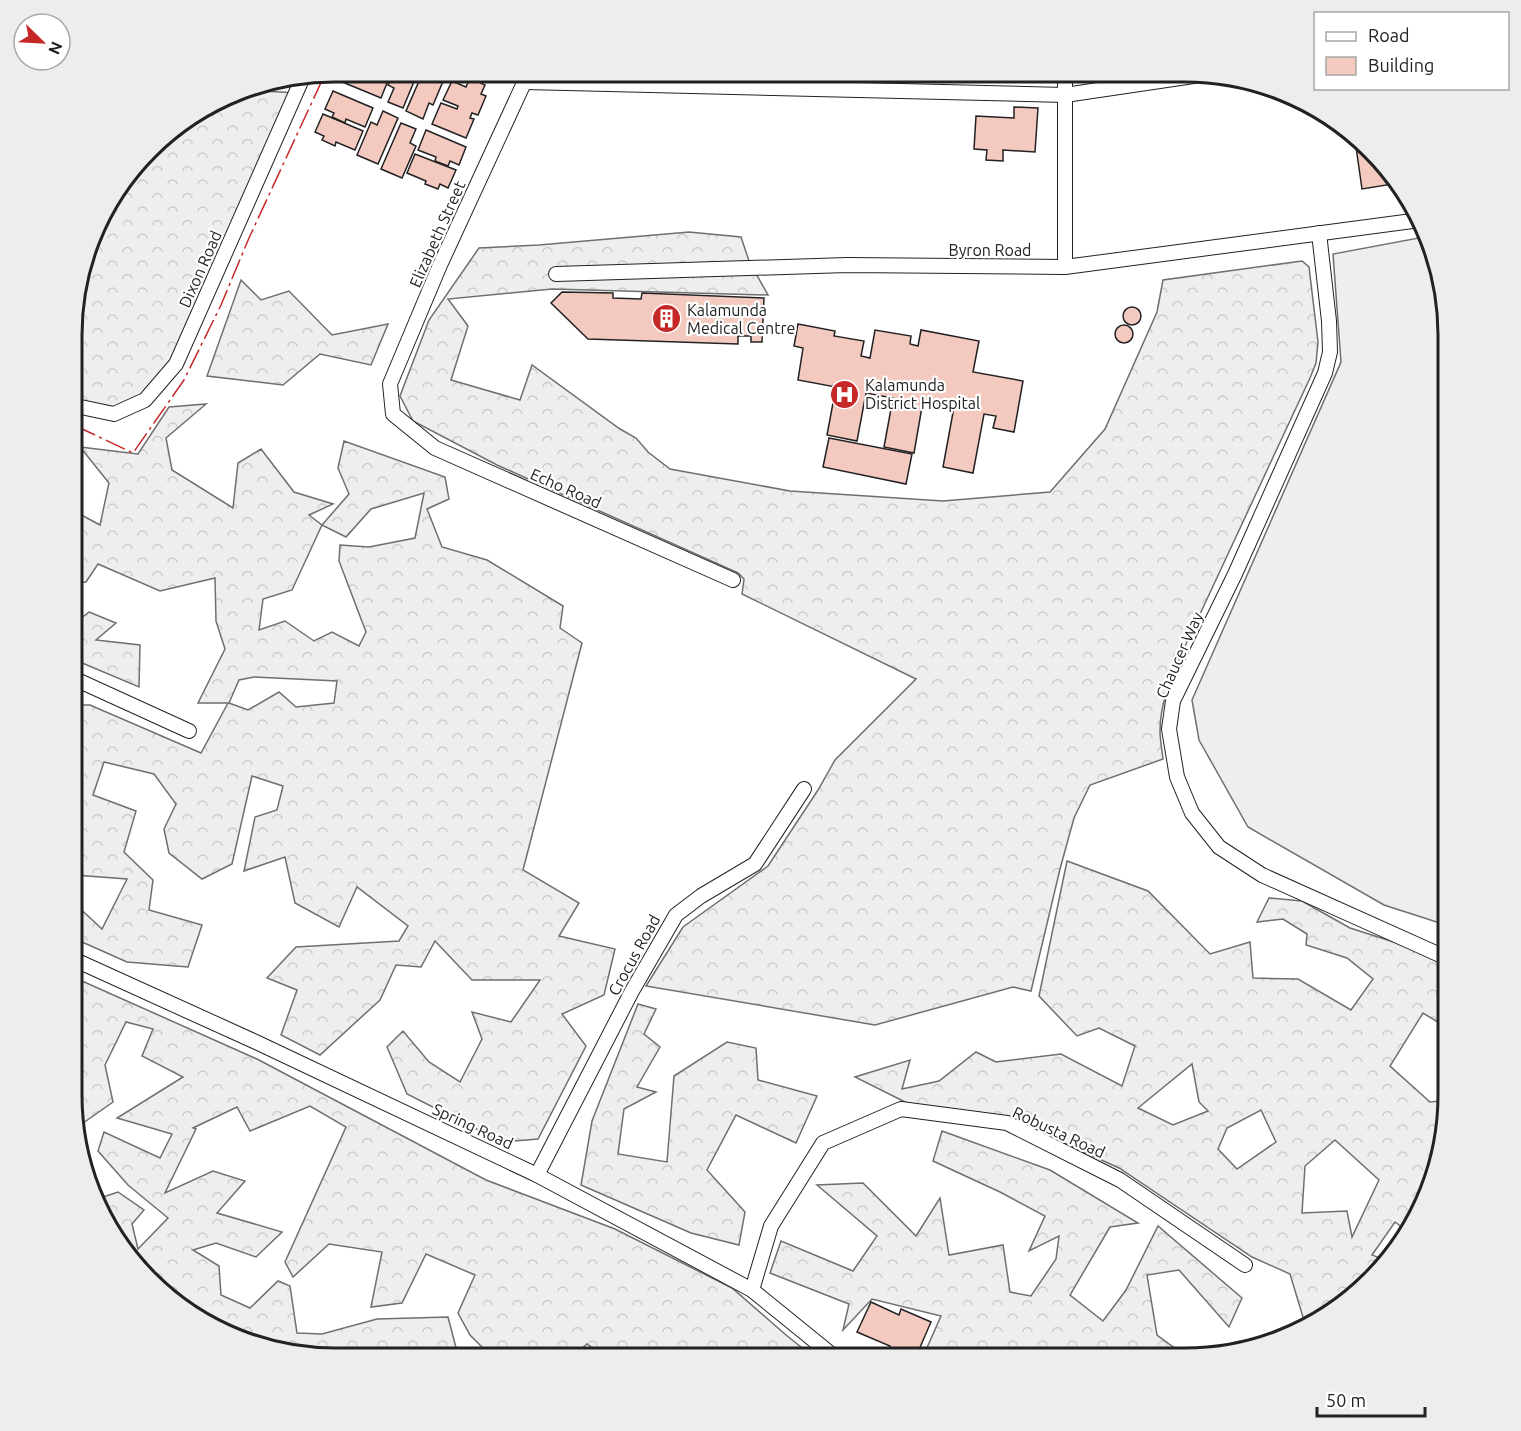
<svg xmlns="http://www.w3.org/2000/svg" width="1521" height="1431" font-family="Ubuntu,sans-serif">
<defs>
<pattern id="forest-crowns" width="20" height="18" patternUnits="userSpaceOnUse" patternTransform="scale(1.5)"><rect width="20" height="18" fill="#eee"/><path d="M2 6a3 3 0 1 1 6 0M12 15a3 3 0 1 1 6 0" fill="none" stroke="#ccc"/></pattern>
</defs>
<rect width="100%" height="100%" fill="#fff"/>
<g fill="#eee" stroke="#6f6f6f" stroke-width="1.5">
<path d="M1429,236L1448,318L1449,926L1384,905L1248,827L1199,740L1192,700L1341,362L1333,254Z"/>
<path d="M199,1316L306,1352L219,1332Z"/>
</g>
<g fill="url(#forest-crowns)" stroke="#6f6f6f" stroke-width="1.5" fill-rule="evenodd">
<path d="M244,90L297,93L176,364L145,400L114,414L76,405L77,285L107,204L162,137Z"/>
<path d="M689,232L741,237L749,261L768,295L552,289L448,299L468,326L451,380L520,400L532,365L620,429L636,438L648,452L670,469L790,491L943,501L1050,492L1105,429L1157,312L1163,280L1302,261L1309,267L1318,342L1316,363L1310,378L1180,657C1170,681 1160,704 1160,731C1160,740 1162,750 1163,759L1090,785L1074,818L1060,869L1031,991L1013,987L875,1025L646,986L683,927L768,866L818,790L835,760L916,679L742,594L744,579L738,573L497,465L413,421L400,396L429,320L479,248L539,245Z"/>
<path d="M241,280L261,300L289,291L332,335L388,324L371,365L320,354L283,385L207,376Z"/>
<path d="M206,404L166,438L172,470L233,508L238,463L261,449L294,492L333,504L309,515L322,525L349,494L338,468L344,441L445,477L449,499L427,509L442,547L487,560L563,606L560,628L582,643L523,870L579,903L559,936L615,949L604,995L562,1014L586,1046L538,1139L502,1142L407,1094L387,1047L403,1031L429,1062L460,1082L482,1039L472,1012L511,1022L540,980H472L435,941L421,967L396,965L380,1000L320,1055L281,1035L297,990L267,978L296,947L399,941L408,926L357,887L339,927L295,903L285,857L244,871L255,817L277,810L283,786L252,776L232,864L202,879L169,853L164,829L176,804L154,774L104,762L93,795L136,811L124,852L153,880L149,910L202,925L188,967L127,962L73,938L74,903L102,929L127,879L74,875L75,705H90L201,753L228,703H198L225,649L216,621L215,578L160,591L98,564L86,582L75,583L76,512L100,525L109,483L80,447L138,454L169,407ZM424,493L415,538L369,547L340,545L339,561L366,632L359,646L332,632L314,641L285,621L259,630L263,599L292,590L322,525L346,537L371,509ZM254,677L337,681L334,703L296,707L279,692L248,710L229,703L239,680Z"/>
<path d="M89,612L116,623L96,640L140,645L139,687L75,660V623Z"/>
<path d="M1067,861L1148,891L1210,954L1250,942L1253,978L1298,979L1351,1010L1373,979L1347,958L1306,945L1307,934L1283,919L1257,922L1269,898L1302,901L1350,928L1425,952L1449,970V1029L1423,1013L1390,1066L1430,1102L1448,1100L1422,1212L1407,1231L1395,1222L1372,1255L1385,1260L1359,1294L1306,1327L1290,1274L1252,1257L1119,1168L1016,1121L907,1103L855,1077L910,1060L902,1089L939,1081L976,1052L996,1062L1061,1054L1122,1086L1135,1046L1099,1028L1077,1036L1039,996ZM1192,1064L1199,1102L1208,1111L1173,1125L1138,1108ZM1261,1110L1276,1142L1237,1169L1218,1149L1227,1128ZM1335,1140L1379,1180L1352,1237L1347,1211L1302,1213L1305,1166Z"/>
<path d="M73,977L257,1059L486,1180L615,1229L732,1288L786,1335L816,1359H608L587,1344L570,1359H494L470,1335L458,1313L475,1275L426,1254L402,1303L371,1307L382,1252L329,1244L293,1277L285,1262L346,1127L310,1106L250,1131L237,1107L193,1128L196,1129L165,1193L213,1171L245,1181L217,1213L282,1232L256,1257L216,1243L193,1250L219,1266L221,1295L250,1308L278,1281L290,1286L297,1333L322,1334L377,1319L448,1317L459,1359H335L307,1352L197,1315L137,1269L94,1200L118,1192L144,1210L132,1224L138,1249L168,1218L128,1185L98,1151L104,1132L160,1158L172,1134L117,1118L183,1077L142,1056L153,1029L126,1022L105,1065L113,1102L76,1128L73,1112Z"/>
<path d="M638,1004L656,1009L644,1034L660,1047L637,1087L656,1092L624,1109L618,1154L667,1162L674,1076L727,1042L756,1048L758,1080L817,1096L796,1143L736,1115L707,1170L745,1212L739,1245L691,1233L581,1185L592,1121Z"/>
<path d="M942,1131L1050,1170L1138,1223L1110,1227L1070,1295L1103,1321L1126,1290L1158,1226L1242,1298L1229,1327L1179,1270L1147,1275L1157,1335L1188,1358L922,1359L941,1316L872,1299L843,1330L849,1304L770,1273L781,1241L853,1271L877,1236L817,1185L863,1183L916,1236L940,1198L949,1255L1003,1245L1010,1292L1031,1296L1056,1259L1059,1236L1029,1251L1045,1216L1000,1192L933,1161Z"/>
<path d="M1283,1334L1282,1340L1202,1358H1191L1236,1342Z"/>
</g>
<g fill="#f3c9c0" stroke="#222" stroke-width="1.5">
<path d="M344,72H373L389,78L381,98L340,81Z"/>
<path d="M394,72H418L403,108L388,102L394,88L388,85Z"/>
<path d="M423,72H447L433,105L429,103L423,119L406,111Z"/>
<path d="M477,72H503L501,76L492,73L490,78Z"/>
<path d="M470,78L485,85L481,94L486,96L478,115L472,113L470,118L474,119L466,138L432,124L441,103L457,109L458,106L443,100L452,81L466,87Z"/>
<path d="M333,91L373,108L365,127L346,119L345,123L332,117L334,113L325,109Z"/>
<path d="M1014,107L1038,108L1035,152L1003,150V161L986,160L987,150L974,149L976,116L1014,118Z"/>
<path d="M383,111L398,118L378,164L357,155L371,122L377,125Z"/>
<path d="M323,114L363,131L355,150L336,142L335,146L322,140L324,136L315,132Z"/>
<path d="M401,123L416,129L410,143L416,146L402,178L381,169Z"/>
<path d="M426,130L466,147L459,165L450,161L448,166L435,161L436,157L418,150Z"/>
<path d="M1355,140L1383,161L1387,185L1362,189Z"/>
<path d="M415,154L456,170L448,188L440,184L438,189L425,184L426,181L407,173Z"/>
<path d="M562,292L613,293V298L641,299L642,293L764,298L762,342H751V336H738V344L588,339L551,303Z"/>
<circle cx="1132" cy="316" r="9"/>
<path d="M798,324L835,331L834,336L864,341L861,356L870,358L875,330L911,336L910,344L918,346L921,330L979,341L973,372L1023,381L1014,432L993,428L996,416L984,414L973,473L943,467L954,407L923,401L914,453L884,447L893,398L866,393L857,441L827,435L836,387L798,380L803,348L794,346Z"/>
<circle cx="1124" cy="334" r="9"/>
<path d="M829,438L912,454L906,484L823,467Z"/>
<path d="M871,1302L899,1315L901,1309L931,1322L915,1359L907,1358L908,1355L900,1351L899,1354L888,1349L890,1346L857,1332Z"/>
</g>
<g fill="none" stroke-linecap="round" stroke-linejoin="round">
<defs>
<g id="minor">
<path d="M529,72L440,265L390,384L393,414L435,448L733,580"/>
<path d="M1065,72V267"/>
<path d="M525,82L1065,95L1207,74"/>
<path d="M1319,233L1329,321L1330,352L1325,373L1235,574L1173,701L1169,729L1177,777L1192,813L1219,847L1262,875L1449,959"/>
<path d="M556,274L847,265L1065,267L1420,220"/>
<path d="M76,406L114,414L145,400L176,364L303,77"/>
<path d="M75,679L189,731"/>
<path d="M73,959L258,1043L537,1175L752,1290L837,1359"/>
<path d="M537,1175L632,991L676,915L701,896L755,864L804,789"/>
<path d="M752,1290L771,1226L823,1143L901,1109L1007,1123L1120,1180L1245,1265"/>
</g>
</defs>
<use href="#minor" stroke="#222" stroke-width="16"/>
<use href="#minor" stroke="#fff" stroke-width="14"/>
<path stroke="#c62828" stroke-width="1.5" stroke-dasharray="21 4.5 3 4.5" stroke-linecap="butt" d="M76,426L133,453L184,380L221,305L249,238L325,74"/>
</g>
<defs>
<symbol id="building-disc" viewBox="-11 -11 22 22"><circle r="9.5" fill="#c62828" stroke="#fff"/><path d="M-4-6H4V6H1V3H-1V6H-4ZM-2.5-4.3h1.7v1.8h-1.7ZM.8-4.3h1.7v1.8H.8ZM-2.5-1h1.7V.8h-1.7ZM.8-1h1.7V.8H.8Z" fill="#fff"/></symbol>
<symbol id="hospital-disc" viewBox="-11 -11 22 22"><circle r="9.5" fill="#c62828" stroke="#fff"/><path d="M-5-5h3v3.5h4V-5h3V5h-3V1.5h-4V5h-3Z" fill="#fff"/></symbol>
</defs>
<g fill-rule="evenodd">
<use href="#building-disc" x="650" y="302" width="33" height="33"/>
<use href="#hospital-disc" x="828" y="378" width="33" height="33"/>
</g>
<g text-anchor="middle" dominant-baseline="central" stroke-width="4.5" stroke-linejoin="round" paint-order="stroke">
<g font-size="16" fill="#222" stroke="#fff">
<text transform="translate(437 234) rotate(-66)">Elizabeth Street</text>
<text x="990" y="250">Byron Road</text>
<text transform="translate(200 269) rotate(-66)">Dixon Road</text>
<text transform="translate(566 488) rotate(24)">Echo Road</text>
<text transform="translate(1179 655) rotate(-66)">Chaucer Way</text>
<text transform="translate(634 955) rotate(-61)">Crocus Road</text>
<text transform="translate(473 1126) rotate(25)">Spring Road</text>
<text transform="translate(1059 1132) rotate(25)">Robusta Road</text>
</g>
<g font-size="16" fill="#222" stroke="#fff" text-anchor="start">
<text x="687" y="310">Kalamunda<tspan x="687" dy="18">Medical Centre</tspan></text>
<text x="865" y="385">Kalamunda<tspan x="865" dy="18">District Hospital</tspan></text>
</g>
</g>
<path d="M0 0H1521V1431H0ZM335 82H1185A253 253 0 0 1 1438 335V1095A253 253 0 0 1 1185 1348H335A253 253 0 0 1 82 1095V335A253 253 0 0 1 335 82Z" fill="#ededed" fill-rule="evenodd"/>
<path fill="none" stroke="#222" stroke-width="3" d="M335 82H1185A253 253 0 0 1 1438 335V1095A253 253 0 0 1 1185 1348H335A253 253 0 0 1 82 1095V335A253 253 0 0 1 335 82Z"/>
<rect x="1314" y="12" width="195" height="78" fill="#ffffff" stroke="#a7a7a7" stroke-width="1.5"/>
<rect x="1326" y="32" width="30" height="9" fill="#ffffff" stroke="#a7a7a7" stroke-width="1.5"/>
<text x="1368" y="42" font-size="18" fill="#222222">Road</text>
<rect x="1326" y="57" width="30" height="18" fill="#f3c9c0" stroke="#a7a7a7" stroke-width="1.5"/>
<text x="1368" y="72" font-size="18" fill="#222222">Building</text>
<g transform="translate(42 42) rotate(114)"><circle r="28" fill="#ffffff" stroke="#a7a7a7" stroke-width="1.5"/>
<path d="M0-4.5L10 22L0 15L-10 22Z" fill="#c62828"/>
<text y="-9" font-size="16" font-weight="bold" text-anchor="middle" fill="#222222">N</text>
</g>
<path d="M1317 1407v9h108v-9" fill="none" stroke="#222222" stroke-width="3"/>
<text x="1326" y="1407" font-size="18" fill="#222222" stroke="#ffffff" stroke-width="4.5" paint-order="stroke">50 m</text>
</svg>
